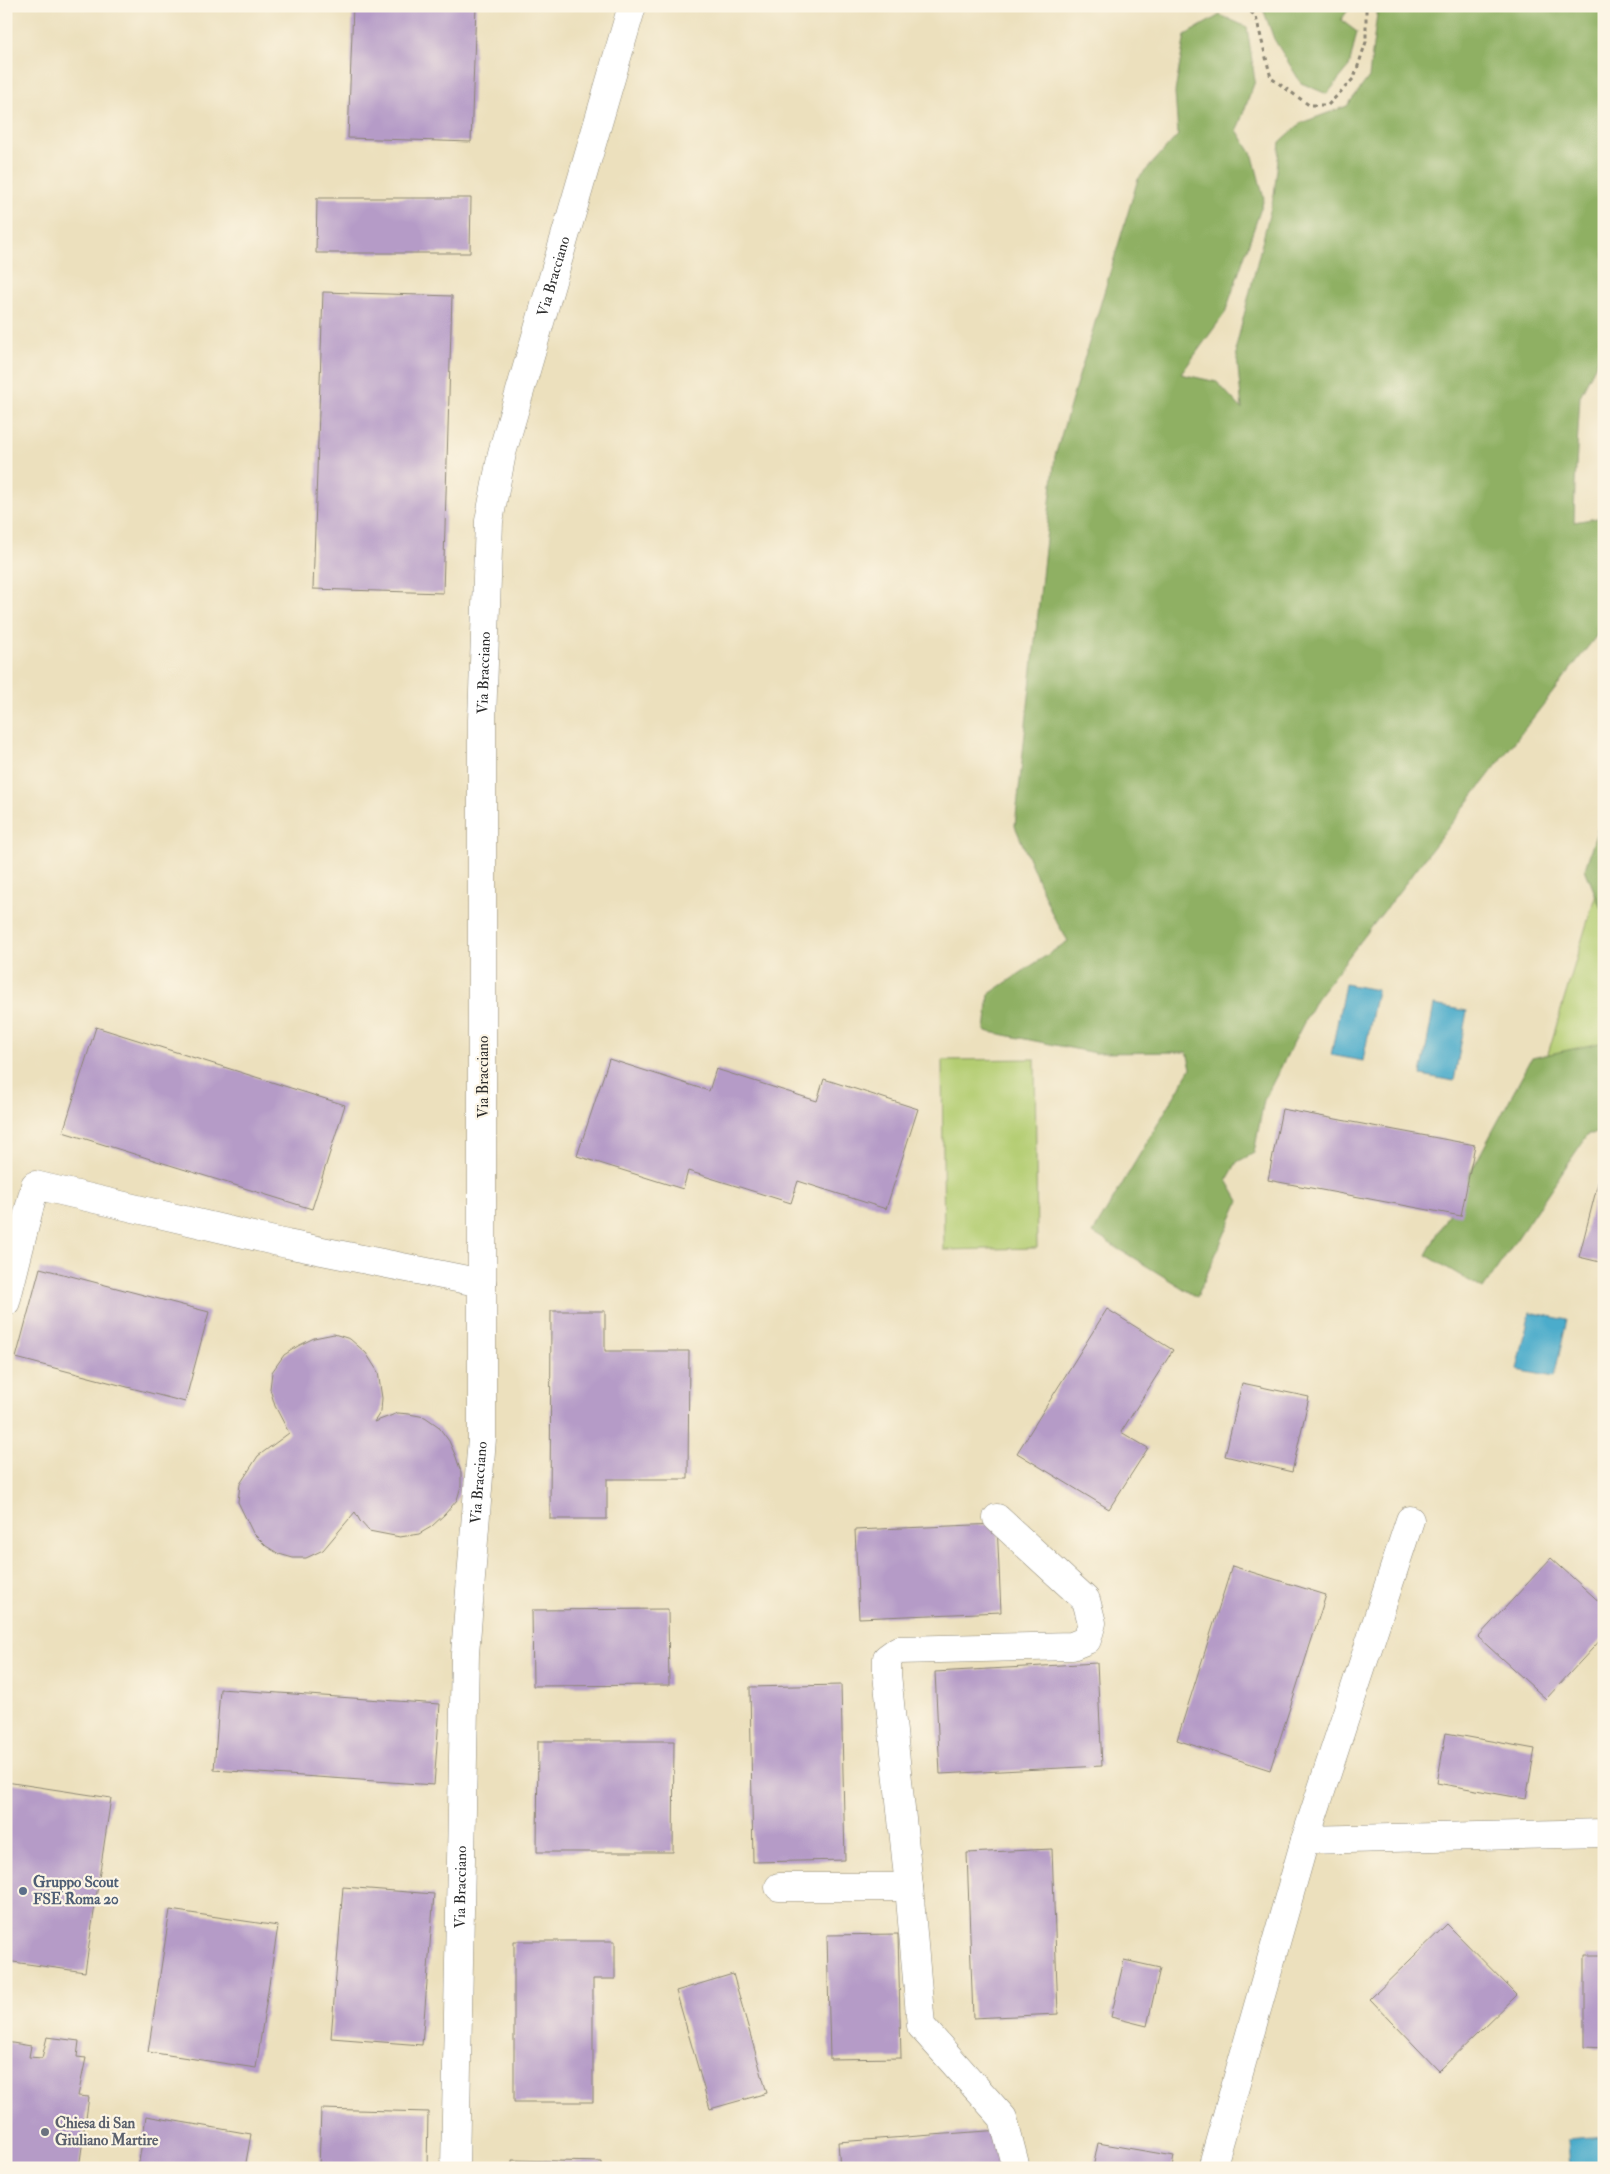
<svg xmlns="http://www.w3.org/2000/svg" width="1610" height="2174" font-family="'IM FELL Double Pica',serif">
<rect width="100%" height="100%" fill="#fcf5e5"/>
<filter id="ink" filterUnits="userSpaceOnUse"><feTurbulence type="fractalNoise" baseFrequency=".02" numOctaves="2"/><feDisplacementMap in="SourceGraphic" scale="10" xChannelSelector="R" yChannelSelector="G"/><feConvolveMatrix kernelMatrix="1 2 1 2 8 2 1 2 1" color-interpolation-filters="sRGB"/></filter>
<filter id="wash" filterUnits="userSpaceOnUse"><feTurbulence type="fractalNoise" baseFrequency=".0096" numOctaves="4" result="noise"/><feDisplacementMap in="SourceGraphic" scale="20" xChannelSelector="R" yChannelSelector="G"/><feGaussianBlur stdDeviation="1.12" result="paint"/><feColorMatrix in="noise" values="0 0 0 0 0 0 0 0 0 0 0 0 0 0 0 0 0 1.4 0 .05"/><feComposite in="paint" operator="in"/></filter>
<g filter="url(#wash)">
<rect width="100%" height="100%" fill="#ece0bd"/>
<g fill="#b4cd72" stroke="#707c4e">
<path d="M1604,866V1110L1533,1104Z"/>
<path d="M1035,1059L1037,1248L944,1250L942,1060Z"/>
</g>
<g fill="#8fb064" stroke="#5d6e48">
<path d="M1262,6H1351L1341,20L1357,32L1349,67L1327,94L1301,83L1274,39Z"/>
<path d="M1378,6H1604V349L1580,396L1575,485L1574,522L1603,517L1604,513V626L1316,999L1264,1100L1254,1153L1237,1162L1227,1180L1239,1201L1197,1297L1093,1233L1191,1068L1187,1052L1095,1053L985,1031L989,994L1068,941L1053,916L1015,826L1055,456L1138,179L1178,135L1175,92L1185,35L1220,15L1247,27L1255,81L1237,130L1253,156L1264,199L1225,313L1181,374L1217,382L1242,409L1236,347L1274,195L1280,142L1301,123L1347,106L1369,77Z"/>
<path d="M1604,809V916L1585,869Z"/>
<path d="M1604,1042V1133L1588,1134L1483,1289L1426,1255L1532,1058Z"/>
</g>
<g fill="#4caccb" stroke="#3c6c7b">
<path d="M1345,984L1377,990L1363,1061L1331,1055Z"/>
<path d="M1434,1005L1467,1011L1454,1081L1421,1075Z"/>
<path d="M1530,1312L1567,1320L1554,1377L1517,1370Z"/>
<path d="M1604,2136V2168H1569L1567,2139Z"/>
</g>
<g id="blocks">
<g fill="#b59bc7">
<path d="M353,6H476L471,142L348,138Z"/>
<path d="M317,198H471L470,253H316Z"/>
<path d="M323,292L452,296L443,593L313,589Z"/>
<path d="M96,1027L345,1105L312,1209L63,1132Z"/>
<path d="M609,1059L709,1091L716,1069L817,1101L824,1079L918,1109L886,1209L798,1181L791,1203L688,1171L683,1189L577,1156Z"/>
<path d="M1282,1109L1475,1145L1461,1216L1268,1180Z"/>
<path d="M1603,1163H1604V1263L1579,1257Z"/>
<path d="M40,1268L209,1312L185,1402L16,1358Z"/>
<path d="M1107,1309L1173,1350L1121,1432L1148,1448L1109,1509L1017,1453Z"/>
<path d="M551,1311H605V1351H689L688,1479H607V1519H550Z"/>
<path d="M334,1334L350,1339L366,1353L378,1372L382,1398L381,1411L374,1422L398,1413L409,1414L425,1417L438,1426L449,1441L456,1457L461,1472V1486L457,1500L445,1514L431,1527L419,1534L400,1537L369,1531L360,1521L355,1512L323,1550L306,1558H293L279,1554L266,1546L253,1533L238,1502L240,1484L258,1456L289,1433L275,1406L270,1389L272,1372L284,1355L298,1346L314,1338Z"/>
<path d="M1242,1383L1309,1397L1292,1472L1225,1456Z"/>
<path d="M997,1524L1001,1612L859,1618L855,1530Z"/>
<path d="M1551,1558L1604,1606V1636L1546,1699L1478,1637Z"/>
<path d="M1232,1566L1326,1595L1270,1770L1177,1740Z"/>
<path d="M668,1609L669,1685L533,1686L532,1610Z"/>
<path d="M1097,1663L1102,1766L940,1774L935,1672Z"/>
<path d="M841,1685L845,1860L753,1862L750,1687Z"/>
<path d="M220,1689L440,1704L434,1785L214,1770Z"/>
<path d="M1446,1733L1535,1749L1526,1799L1437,1783Z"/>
<path d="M538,1741H674L673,1852H537Z"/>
<path d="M6,1782L111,1798L85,1972L6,1961Z"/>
<path d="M1052,1849L1058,2014L973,2018L967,1853Z"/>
<path d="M343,1887L434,1894L422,2045L331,2038Z"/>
<path d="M170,1910L278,1926L256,2068L148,2052Z"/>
<path d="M1447,1924L1517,1995L1439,2071L1370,1999Z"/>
<path d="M898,1934L901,2058L830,2059L827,1935Z"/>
<path d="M514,1941H615V1979H593V2102H514Z"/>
<path d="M1585,1955H1604V2048L1585,2047Z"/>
<path d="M1124,1960L1160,1968L1147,2026L1111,2017Z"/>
<path d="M733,1974L767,2093L710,2109L676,1991Z"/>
<path d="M47,2037L79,2041L77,2057L86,2058L78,2096L89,2097L79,2168H6V2042L31,2046L29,2057L42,2058Z"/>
<path d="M321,2109L428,2112L427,2168H319Z"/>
<path d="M146,2116L251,2134L245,2168H138Z"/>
<path d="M1000,2130L1003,2168H840L838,2142Z"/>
<path d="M1098,2143L1174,2156L1172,2168H1093Z"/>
<path d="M512,2160L602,2162V2168H512Z"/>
</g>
</g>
</g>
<g filter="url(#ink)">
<use href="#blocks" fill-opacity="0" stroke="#8c8674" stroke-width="1"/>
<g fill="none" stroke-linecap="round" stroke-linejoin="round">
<defs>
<g id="street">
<path d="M6,1302L35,1185L287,1244L482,1283"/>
<path d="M997,1518L1086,1600L1092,1623L1087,1640L1072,1646L898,1650L887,1658V1674L909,1887L921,2026L1003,2118L1016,2168"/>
<path d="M1305,1840L1604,1833"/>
<path d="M779,1887H909"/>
<path id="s1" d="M455,2168L465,1654L482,1438V720L489,521L502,453L632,6"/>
<path d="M1212,2168L1305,1840L1410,1520"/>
</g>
</defs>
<use href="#street" stroke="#8c8674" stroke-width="29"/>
<path stroke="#8c8674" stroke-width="3" stroke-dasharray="4 4" stroke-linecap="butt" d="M1245,6L1256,17L1271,78L1309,105H1328L1354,78L1366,42V6"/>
<use href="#street" stroke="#fff" stroke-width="28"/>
</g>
</g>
<circle fill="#5c6f8a" stroke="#fcf5e5" stroke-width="2" cx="23" cy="1891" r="5"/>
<circle fill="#6b7280" stroke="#fcf5e5" stroke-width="2" cx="45" cy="2132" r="5"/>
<g text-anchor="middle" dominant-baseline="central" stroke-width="4.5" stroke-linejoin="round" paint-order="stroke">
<g font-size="15" fill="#2b2b2b" stroke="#fcf5e5">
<text stroke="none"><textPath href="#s1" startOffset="1901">Via Bracciano</textPath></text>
<text stroke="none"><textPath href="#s1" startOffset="1496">Via Bracciano</textPath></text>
<text transform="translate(483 1077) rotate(-90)">Via Bracciano</text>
<text stroke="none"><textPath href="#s1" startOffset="686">Via Bracciano</textPath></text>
<text stroke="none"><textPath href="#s1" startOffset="281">Via Bracciano</textPath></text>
</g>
<g font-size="15" font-weight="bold" fill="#4e5e75" stroke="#fcf5e5" text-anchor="start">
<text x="33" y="1882">Gruppo Scout<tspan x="33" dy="17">FSE Roma 20</tspan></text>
</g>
<g font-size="15" font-weight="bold" fill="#5b616d" stroke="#fcf5e5" text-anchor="start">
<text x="55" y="2123">Chiesa di San<tspan x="55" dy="17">Giuliano Martire</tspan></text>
</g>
</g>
<rect width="1610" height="2174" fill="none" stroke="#fcf5e5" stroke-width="25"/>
</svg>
